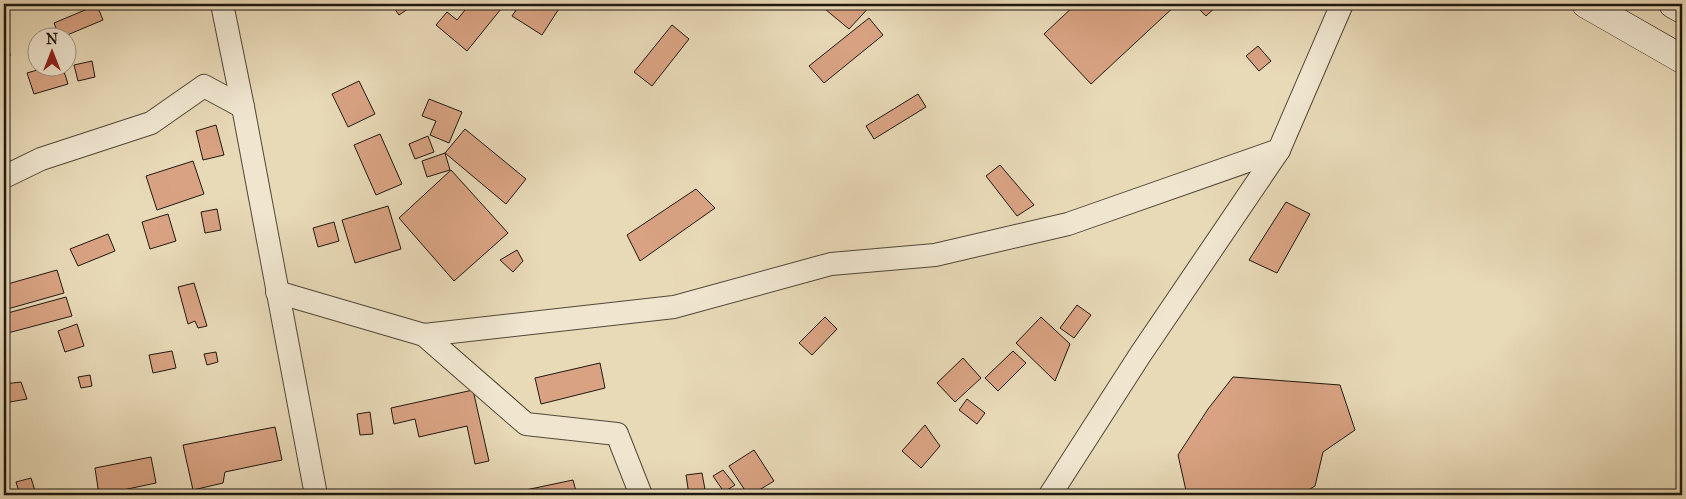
<svg xmlns="http://www.w3.org/2000/svg" width="1686" height="499" font-family="'IM FELL Great Primer',serif">
<rect width="100%" height="100%" fill="#e8d9b7"/>
<filter id="stains"><feTurbulence type="fractalNoise" baseFrequency=".004" numOctaves="4"/><feColorMatrix values="0 0 0 0 .2 0 0 0 0 .09 0 0 0 0 .02 0 0 0 .5 -.17"/></filter>
<radialGradient id="worn" r=".72"><stop offset=".6" stop-color="#630" stop-opacity="0"/><stop offset="1" stop-color="#630" stop-opacity=".3"/></radialGradient>
<g fill="#d9a383" stroke="#1f180e">
<path d="M391,4H415L399,15Z"/>
<path d="M457,4H505L467,51L436,25L447,12L457,20L465,10Z"/>
<path d="M520,4H562L542,35L512,16Z"/>
<path d="M830,4H872L849,29L825,9Z"/>
<path d="M1076,4H1177L1091,84L1044,34Z"/>
<path d="M1194,4H1219L1206,16Z"/>
<path d="M97,5L103,20L60,38L54,23Z"/>
<path d="M869,18L883,35L824,83L809,66Z"/>
<path d="M672,25L689,39L652,86L634,72Z"/>
<path d="M4,32H7L10,56L4,57Z"/>
<path d="M1258,46L1271,61L1259,71L1246,56Z"/>
<path d="M92,61L95,77L78,81L74,65Z"/>
<path d="M44,68H63L68,84L34,94L27,73Z"/>
<path d="M359,81L375,114L348,127L332,94Z"/>
<path d="M918,94L926,107L874,139L866,126Z"/>
<path d="M429,99L462,112L449,143L430,135L436,121L422,116Z"/>
<path d="M216,125L224,155L203,160L196,131Z"/>
<path d="M465,129L526,179L506,204L445,153Z"/>
<path d="M380,134L402,184L376,195L354,145Z"/>
<path d="M428,136L434,152L415,159L409,144Z"/>
<path d="M445,153L450,170L427,177L422,161Z"/>
<path d="M193,161L204,194L157,210L146,176Z"/>
<path d="M1000,165L1034,205L1017,216L986,176Z"/>
<path d="M451,170L508,233L454,281L399,218Z"/>
<path d="M696,189L715,208L640,261L627,235Z"/>
<path d="M1286,202L1310,214L1277,273L1249,260Z"/>
<path d="M388,206L401,249L355,263L342,220Z"/>
<path d="M217,209L221,230L205,233L201,212Z"/>
<path d="M168,214L176,241L150,249L142,222Z"/>
<path d="M334,222L339,241L318,247L313,228Z"/>
<path d="M108,234L115,251L78,266L70,249Z"/>
<path d="M517,250L523,261L513,272L500,260Z"/>
<path d="M57,270L64,293L4,310V285Z"/>
<path d="M194,283L207,326L198,328L195,321L188,324L178,287Z"/>
<path d="M66,297L72,316L4,334V314Z"/>
<path d="M1077,305L1091,315L1074,338L1060,328Z"/>
<path d="M825,317L837,329L812,355L799,343Z"/>
<path d="M1041,317L1070,344L1055,381L1016,343Z"/>
<path d="M77,324L84,346L65,352L58,331Z"/>
<path d="M172,351L176,368L153,373L149,355Z"/>
<path d="M1013,351L1026,363L998,391L985,378Z"/>
<path d="M216,352L218,362L207,365L204,354Z"/>
<path d="M963,358L981,378L955,402L937,383Z"/>
<path d="M600,363L605,388L541,404L535,378Z"/>
<path d="M90,375L92,386L81,388L78,377Z"/>
<path d="M1233,377L1340,385L1355,430L1323,452L1315,486L1300,495H1187L1178,455L1208,409Z"/>
<path d="M21,382L27,399L4,403V384Z"/>
<path d="M473,390L489,461L475,464L467,426L419,437L415,419L394,424L391,408Z"/>
<path d="M967,399L985,413L977,424L959,410Z"/>
<path d="M370,412L373,434L360,435L357,414Z"/>
<path d="M925,425L940,446L921,468L902,451Z"/>
<path d="M275,427L282,460L225,472L223,483L193,490L183,445Z"/>
<path d="M754,450L774,481L751,495H748L729,466Z"/>
<path d="M151,457L156,483L99,495L95,468Z"/>
<path d="M723,470L735,485L724,492L713,476Z"/>
<path d="M702,473L706,495H689L686,475Z"/>
<path d="M31,478L36,494L20,495L16,482Z"/>
<path d="M573,480L577,495H502Z"/>
</g>
<g fill="none" stroke-linecap="round" stroke-linejoin="round">
<defs>
<g id="street">
<path d="M222,4L243,107L316,495"/>
<path d="M4,177L41,159L151,123L204,86L243,107"/>
<path d="M277,292L424,335L674,307L831,264L935,255L1068,224L1279,150"/>
<path d="M424,335L526,424L617,434L641,495"/>
<path d="M1050,495L1140,355L1279,150L1342,4"/>
</g>
<g id="secondary">
<path d="M1586,4L1682,59"/>
<path d="M1673,4L1682,9"/>
</g>
</defs>
<use href="#street" stroke="#514838" stroke-width="24"/>
<use href="#secondary" stroke="#1f180e" stroke-width="29"/>
<use href="#street" stroke="#f0e6d0" stroke-width="22"/>
<use href="#secondary" stroke="#f0e6d0" stroke-width="28"/>
</g>
<rect width="1686" height="499" fill="none" stroke="#e8d9b7" stroke-width="20"/>
<rect x="5" y="5" width="1676" height="489" fill="none" stroke="#1f180e" stroke-width="2.5"/>
<rect x="10" y="10" width="1666" height="479" fill="none" stroke="#1f180e"/>
<g transform="translate(52 52)"><circle r="24" fill="#f0e6d0" stroke="#9c9482"/>
<path d="M0-4L9 19L0 12L-9 19Z" fill="#8f2418"/>
<text y="-8" font-size="14" font-weight="bold" text-anchor="middle" fill="#1f180e">N</text>
</g>
<rect width="100%" height="100%" filter="url(#stains)"/>
<rect width="100%" height="100%" fill="url(#worn)"/>
</svg>
